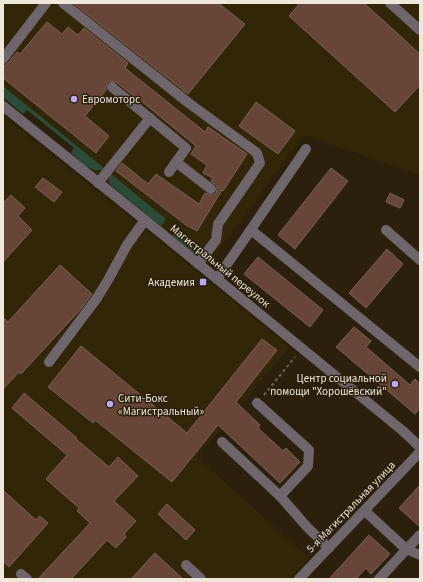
<svg xmlns="http://www.w3.org/2000/svg" width="423" height="582" font-family="'Source Sans 3',sans-serif">
<rect width="100%" height="100%" fill="#2a200b"/>
<g fill="#322608">
<path d="M3,3H420V175L304,135L208,265L71,153L74,148L27,109L23,114L3,97Z"/>
<path d="M3,116L141,226L290,347L197,457L309,558L290,579H3Z"/>
</g>
<g fill="#2c4a38">
<path d="M3,86L104,168C92,176 80,160 71,153L74,148L27,110L23,114L3,97Z"/>
<path d="M110,173L166,219L161,226L112,186C108,182 108,178 110,173Z"/>
<path d="M179,229L201,248L195,255L173,236Z"/>
</g>
<g fill="#684637" stroke="#7b6156">
<path d="M73,3H218L245,24L188,94Z"/>
<path d="M300,3H364L420,54V85L395,112L289,16Z"/>
<path d="M47,22L62,34L68,27L78,35L84,28L128,63L125,68L205,132L208,127L247,154L223,191L222,190L197,231L186,225L116,171L122,163L148,184L156,174L199,204L205,193L210,195H213L216,193L217,190V186L211,181L213,178L203,173L207,165L191,154L196,146L140,100V101L116,82L110,81L107,83L106,86V90L85,116L109,136L96,153L3,78V67L8,63L17,52L20,54Z"/>
<path d="M256,102L295,131L278,154L239,126Z"/>
<path d="M331,168L348,181L295,249L278,235Z"/>
<path d="M43,178L62,192L54,202L35,187Z"/>
<path d="M390,193L404,200L400,208L386,202Z"/>
<path d="M11,195L25,208L18,216L32,230L3,262V203Z"/>
<path d="M387,249L403,264L366,308L349,293Z"/>
<path d="M258,257L323,310L310,327L244,274Z"/>
<path d="M60,265L92,294L81,309L21,374L19,372L3,389V317L8,322Z"/>
<path d="M354,327L371,341L366,347L410,385L415,379L420,384V408L415,414L336,347Z"/>
<path d="M262,339L277,350L236,402L260,425L258,428L283,451L286,448L300,462L280,483L218,425L172,482L95,420L93,423L48,387L81,346L187,433Z"/>
<path d="M24,393L77,438L76,439L109,467L118,457L138,476L114,501L136,521L124,534L126,537L116,548L107,540L71,579H38L90,523L77,511L79,508L46,479L67,455L12,408Z"/>
<path d="M420,485V527L399,508Z"/>
<path d="M3,490L36,520L40,516L48,523L9,567L3,561Z"/>
<path d="M167,504L195,530L186,540L158,514Z"/>
<path d="M369,535L390,554L371,574L366,568L356,579H329Z"/>
<path d="M155,553L183,579H131Z"/>
</g>
<g fill="none" stroke-linecap="round" stroke-linejoin="round">
<path stroke="#6d6452" stroke-width="2" stroke-dasharray="3 3" stroke-linecap="butt" d="M264,395L295,357"/>
<g stroke="#6f656c" stroke-width="10">
<path d="M63,3L190,104L257,153L260,163L218,224L216,240L198,264"/>
<path d="M390,3L420,30"/>
<path d="M3,59L46,3"/>
<path d="M112,87L186,148L169,172"/>
<path d="M3,106L145,220L403,431L420,447"/>
<path d="M176,162L211,189"/>
<path d="M98,183L150,118"/>
<path d="M251,230L420,367"/>
<path d="M386,230L420,260"/>
<path d="M217,279L306,149"/>
<path d="M49,362L97,298L108,280L127,245L145,220"/>
<path d="M257,403L309,450L308,466L280,496"/>
<path d="M222,442L280,496L308,528L329,548"/>
<path d="M365,511L406,549L420,555"/>
<path d="M186,565L201,579"/>
<path d="M21,574L27,579"/>
<path d="M299,579L420,452"/>
<path d="M379,579L420,535"/>
</g>
</g>
<g fill="#bca9f5" stroke="#2a200b" stroke-width="1.5">
<circle cx="74" cy="99" r="4"/>
<rect x="199" y="278" width="8" height="8" rx="2"/>
<circle cx="395" cy="384" r="4"/>
<circle cx="110" cy="404" r="4"/>
</g>
<g text-anchor="middle" dominant-baseline="central" stroke-width="3" stroke-linejoin="round" paint-order="stroke">
<g font-size="11" fill="#eee7da" stroke="#2a200b" text-anchor="start">
<text x="82" y="99">Евромоторс</text>
<text x="195" y="282" text-anchor="end">Академия</text>
<text x="387" y="378" text-anchor="end">Центр социальной<tspan x="387" dy="13">помощи "Хорошёвский"</tspan></text>
<text x="118" y="398">Сити-Бокс<tspan x="118" dy="13">«Магистральный»</tspan></text>
</g>
<g font-size="11" fill="#eee7da" stroke="#2a200b">
<text transform="translate(220 266) rotate(39)">Магистральный переулок</text>
<text transform="translate(351 507) rotate(-46)">5-я Магистральная улица</text>
</g>
</g>
<rect width="423" height="582" fill="none" stroke="#eee7da" stroke-width="8"/>
</svg>
